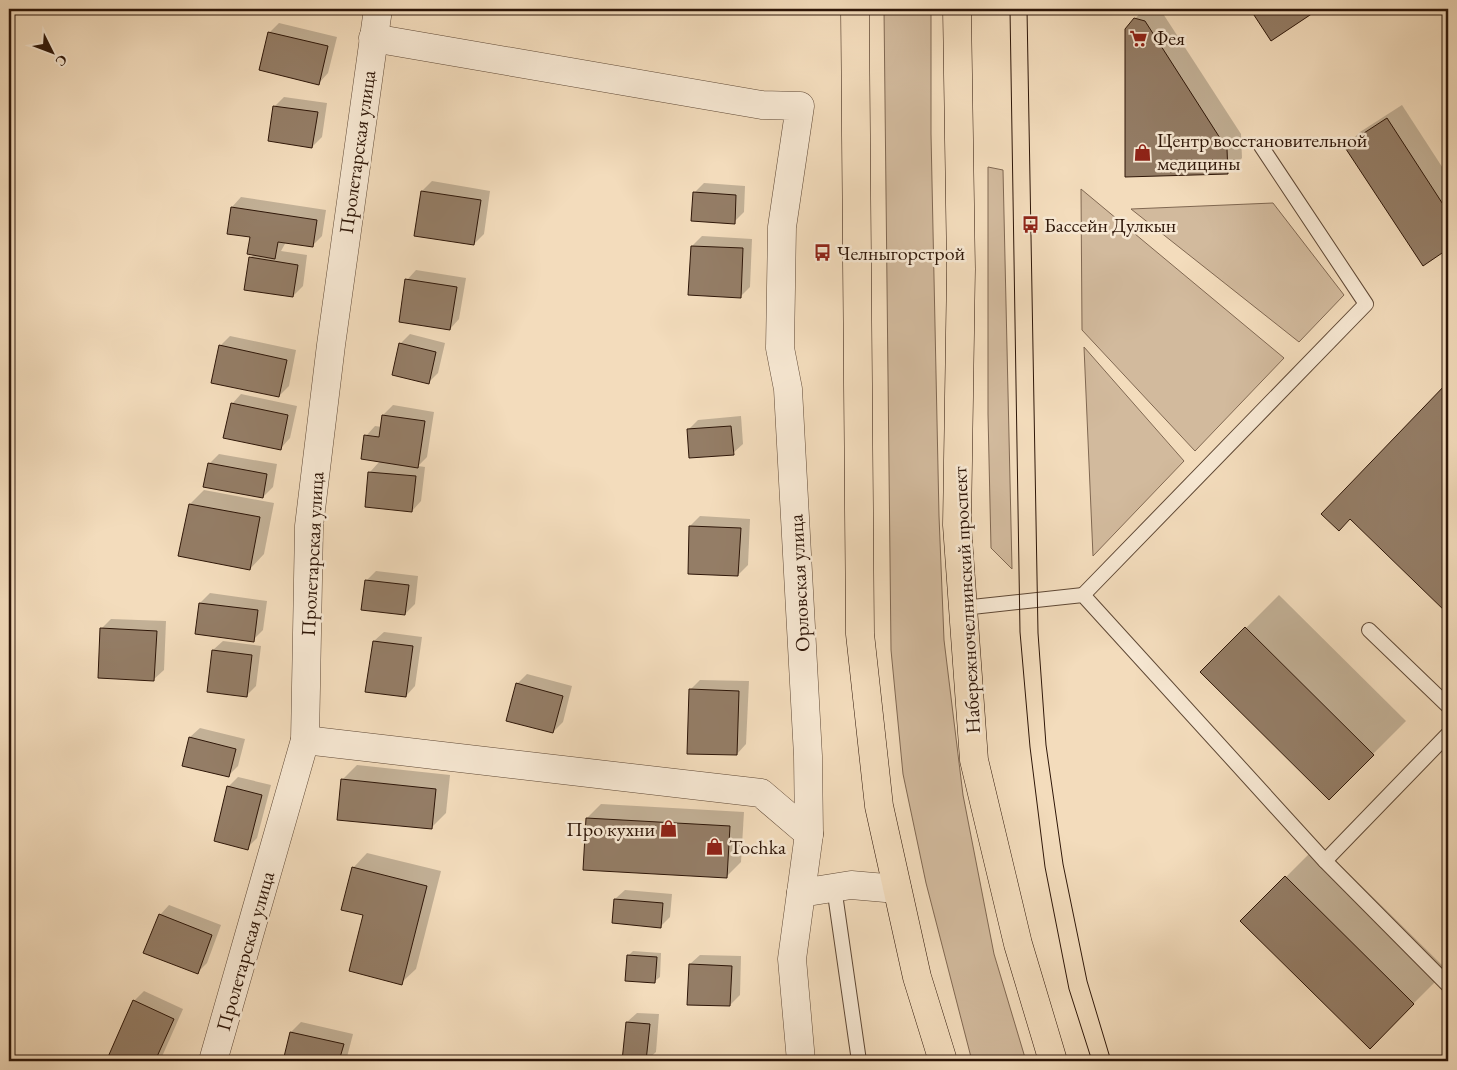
<svg xmlns="http://www.w3.org/2000/svg" width="1457" height="1070" font-family="'EB Garamond',serif">
<rect width="100%" height="100%" fill="#f3dcbc"/>
<filter id="stains"><feTurbulence type="fractalNoise" baseFrequency=".004" numOctaves="4"/><feColorMatrix values="0 0 0 0 .2 0 0 0 0 .09 0 0 0 0 .02 0 0 0 .5 -.17"/></filter>
<radialGradient id="worn" r=".72"><stop offset=".6" stop-color="#630" stop-opacity="0"/><stop offset="1" stop-color="#630" stop-opacity=".3"/></radialGradient>
<g fill="#d2ba9d" stroke="#806852">
<path d="M884,9H931V134L939,516L944,640L963,795L994,954L1026,1061H972L926,883L903,774L891,650Z"/>
<path d="M988,167L1003,170L1012,569L991,548L988,414Z"/>
<path d="M1081,189L1284,358L1195,451L1082,330Z"/>
<path d="M1273,203L1344,295L1299,342L1131,209Z"/>
<path d="M1084,347L1184,461L1093,556Z"/>
</g>
<g fill="#0003">
<path d="M1144,9H1160L1241,134L1242,158L1228,173L1135,19Z"/>
<path d="M1251,9H1315L1271,39Z"/>
<path d="M279,23L337,37L328,73L319,83L269,33Z"/>
<path d="M284,97L327,103L322,137L312,147L275,106Z"/>
<path d="M1402,105L1448,176V247L1423,264L1346,146L1360,132Z"/>
<path d="M432,181L490,191L484,234L474,244L422,191Z"/>
<path d="M704,183L745,186L744,212L734,222L694,193Z"/>
<path d="M241,197L326,210L322,236L312,246L286,242L281,251L307,255L303,286L293,296L250,258L254,254L251,236L232,207Z"/>
<path d="M702,236L752,239L750,287L740,297L692,246Z"/>
<path d="M416,270L466,278L459,319L450,329L407,280Z"/>
<path d="M410,334L445,343L438,373L428,383L400,344Z"/>
<path d="M230,336L296,350L289,386L279,396L220,346Z"/>
<path d="M1448,384V612L1350,517L1323,514Z"/>
<path d="M241,394L297,406L290,438L281,448L232,404Z"/>
<path d="M393,405L434,412L427,457L418,466L425,467L421,501L412,511L366,506L370,472L380,461L366,436L375,426L382,427L383,415Z"/>
<path d="M741,416L743,444L733,453L688,430L698,420Z"/>
<path d="M219,454L277,464L273,487L263,497L209,464Z"/>
<path d="M204,490L274,503L264,554L250,569L190,504Z"/>
<path d="M700,516L750,519L748,565L738,575L690,526Z"/>
<path d="M376,571L418,576L415,604L405,614L366,581Z"/>
<path d="M210,593L267,601L263,630L253,640L196,633L200,603Z"/>
<path d="M1279,595L1406,721L1329,798L1202,672Z"/>
<path d="M111,619L166,621L164,670L154,679L102,628Z"/>
<path d="M384,632L422,637L415,686L406,696L374,641Z"/>
<path d="M223,641L261,646L256,686L246,696L213,650Z"/>
<path d="M527,674L572,686L563,722L553,732L517,684Z"/>
<path d="M700,680L749,681L746,744L737,754L690,690Z"/>
<path d="M200,728L245,739L238,766L228,776L184,765L190,737Z"/>
<path d="M357,765L450,775L446,813L431,828L342,780Z"/>
<path d="M238,777L271,785L257,838L247,848L228,787Z"/>
<path d="M601,804L744,812L741,862L726,877L587,818Z"/>
<path d="M1319,844L1447,970L1370,1047L1242,921Z"/>
<path d="M367,853L441,871L416,969L401,983L365,914L353,868Z"/>
<path d="M625,890L672,894L670,917L661,926L615,899Z"/>
<path d="M169,905L221,925L207,963L198,972L160,915Z"/>
<path d="M633,951L661,953L660,977L655,981L628,956Z"/>
<path d="M700,955L741,956L740,995L730,1005L690,964Z"/>
<path d="M144,991L183,1009L160,1061H121L109,1056L134,1001Z"/>
<path d="M637,1013L659,1014L656,1052L646,1061L624,1060L627,1022Z"/>
<path d="M301,1022L353,1034L346,1061H285L291,1032Z"/>
</g>
<g fill="#947d66" stroke="#2e1608">
<path d="M1250,9H1310L1313,13L1271,41Z"/>
<path d="M1134,18L1145,21L1227,149L1228,174L1125,177V29Z"/>
<path d="M268,32L328,46L319,85L259,70Z"/>
<path d="M273,106L318,112L312,148L268,141Z"/>
<path d="M1387,118L1448,212V249L1423,266L1344,146Z"/>
<path d="M421,191L481,200L474,245L414,236Z"/>
<path d="M693,192L736,195L735,224L691,221Z"/>
<path d="M231,207L317,220L313,247L278,242L275,259L247,254L250,237L227,234Z"/>
<path d="M691,246L743,248L741,298L688,295Z"/>
<path d="M249,257L298,265L293,297L244,290Z"/>
<path d="M405,279L457,287L450,330L399,322Z"/>
<path d="M399,343L436,352L429,384L392,375Z"/>
<path d="M219,345L287,360L279,397L211,383Z"/>
<path d="M1448,382V614L1350,519L1339,531L1321,514Z"/>
<path d="M231,403L288,415L281,450L223,438Z"/>
<path d="M382,415L425,421L418,468L361,459L364,435L379,437Z"/>
<path d="M731,426L734,455L689,458L687,429Z"/>
<path d="M208,463L267,474L263,498L203,487Z"/>
<path d="M368,472L416,476L412,512L365,507Z"/>
<path d="M189,504L260,517L250,570L178,556Z"/>
<path d="M689,526L741,528L738,576L688,574Z"/>
<path d="M365,580L409,585L405,615L361,610Z"/>
<path d="M199,603L258,610L254,642L195,634Z"/>
<path d="M1245,627L1374,755L1329,800L1200,672Z"/>
<path d="M100,628L157,631L154,681L98,678Z"/>
<path d="M373,641L413,646L406,697L365,692Z"/>
<path d="M212,650L252,655L247,697L207,692Z"/>
<path d="M516,683L563,696L553,733L506,721Z"/>
<path d="M689,689L739,691L737,755L687,754Z"/>
<path d="M189,737L236,749L229,777L182,766Z"/>
<path d="M341,779L436,789L432,829L337,820Z"/>
<path d="M227,786L262,795L248,850L214,841Z"/>
<path d="M586,818L730,826L727,878L583,870Z"/>
<path d="M352,867L427,886L402,985L349,971L363,915L341,910Z"/>
<path d="M1285,876L1414,1004L1370,1049L1240,921Z"/>
<path d="M614,899L663,903L661,928L612,923Z"/>
<path d="M159,914L212,935L198,974L143,953Z"/>
<path d="M627,955L657,957L655,983L625,981Z"/>
<path d="M689,964L732,966L730,1006L687,1005Z"/>
<path d="M133,1000L174,1019L155,1061H118L108,1057Z"/>
<path d="M626,1022L650,1024L646,1061H622Z"/>
<path d="M290,1032L344,1044L339,1061H283Z"/>
</g>
<g fill="none" stroke-linecap="round" stroke-linejoin="round">
<defs>
<g id="lane">
<path d="M1083,595L1366,304L1261,146"/>
<path d="M963,608L1083,595L1325,861L1448,985"/>
<path d="M1369,630L1448,706"/>
<path d="M1325,861L1448,734"/>
<path d="M834,887L859,1061"/>
</g>
<g id="street">
<path d="M373,38L762,105L800,106L782,227L780,348L788,389L808,756L809,834L792,959L801,1061"/>
<path d="M305,740L761,793L809,834"/>
<path d="M801,893L851,885L897,889"/>
<path d="M213,1061L305,740L309,526L331,345L378,9"/>
</g>
<g id="primary">
<path d="M855,9L860,634L879,806L917,977L943,1061"/>
<path d="M957,9L961,269L957,525L974,760L1018,944L1053,1061"/>
</g>
</defs>
<use href="#lane" stroke="#5f4835" stroke-width="16"/>
<use href="#street" stroke="#5f4835" stroke-width="29"/>
<use href="#primary" stroke="#2e1608" stroke-width="29"/>
<use href="#lane" stroke="#f7e8d3" stroke-width="14"/>
<use href="#street" stroke="#f7e8d3" stroke-width="28"/>
<use href="#primary" stroke="#f3dcbc" stroke-width="28"/>
<g stroke="#2e1608" stroke-width="1">
<path d="M1010,9L1020,632L1030,747L1045,867L1069,989L1092,1061"/>
<path d="M1027,9L1038,633L1046,745L1063,864L1087,981L1111,1061"/>
</g>
</g>
<defs>
<symbol id="supermarket-bare" viewBox="-9 -9 18 18"><path d="M-6-5.5h2.5l.6 2H6L4.5 2H-2.5L-4.4-4H-6ZM-1.5 3.2a1.3 1.3 0 1 0 .1 0ZM3 3.2a1.3 1.3 0 1 0 .1 0Z" fill="#8f2418" stroke="#f7e8d3" stroke-width="2.5" paint-order="stroke"/></symbol>
<symbol id="shop-bare" viewBox="-9 -9 18 18"><path d="M-5-2.5h2.3a2.7 3.5 0 0 1 5.4 0H5L5.5 6h-11ZM-1.5-2.5h3a1.5 2.3 0 0 0-3 0Z" fill="#8f2418" stroke="#f7e8d3" stroke-width="2.5" paint-order="stroke"/></symbol>
<symbol id="bus-bare" viewBox="-9 -9 18 18"><path d="M-5-6H5V4H4V6H2V4H-2V6H-4V4H-5ZM-3.5-4V0h7V-4ZM-3.5 1.2v1.5H-2V1.2ZM2 1.2v1.5H3.5V1.2Z" fill="#8f2418" stroke="#f7e8d3" stroke-width="2.5" paint-order="stroke"/></symbol>
</defs>
<g fill-rule="evenodd">
<use href="#supermarket-bare" x="1126" y="26" width="25" height="25"/>
<use href="#shop-bare" x="1130" y="140" width="25" height="25"/>
<use href="#bus-bare" x="1018" y="212" width="25" height="25"/>
<use href="#bus-bare" x="810" y="240" width="25" height="25"/>
<use href="#shop-bare" x="656" y="816" width="25" height="25"/>
<use href="#shop-bare" x="702" y="834" width="25" height="25"/>
</g>
<g text-anchor="middle" dominant-baseline="central" stroke-width="5" stroke-linejoin="round" paint-order="stroke">
<g font-size="20" fill="#2e1608" stroke="#f7e8d3" text-anchor="start">
<text x="1153" y="38">Фея</text>
<text x="1157" y="140">Центр восстановительной<tspan x="1157" dy="23">медицины</tspan></text>
<text x="1044" y="225">Бассейн Дулкын</text>
<text x="837" y="253">Челныгорстрой</text>
<text x="655" y="829" text-anchor="end">Про кухни</text>
<text x="729" y="847">Tochka</text>
</g>
<g font-size="20" fill="#2e1608" stroke="#f7e8d3">
<text transform="translate(357 152) rotate(-82)">Пролетарская улица</text>
<text transform="translate(312 554) rotate(-87)">Пролетарская улица</text>
<text transform="translate(799 583) rotate(-93)">Орловская улица</text>
<text transform="translate(966 600) rotate(-93)">Набережночелнинский проспект</text>
<text transform="translate(245 951) rotate(-74)">Пролетарская улица</text>
</g>
</g>
<rect width="1457" height="1070" fill="none" stroke="#f3dcbc" stroke-width="30"/>
<rect x="10" y="10" width="1437" height="1050" fill="none" stroke="#2e1608" stroke-width="2.5"/>
<rect x="15" y="15" width="1427" height="1040" fill="none" stroke="#2e1608"/>
<g transform="translate(52 52) rotate(132)" stroke="#f7e8d3" stroke-width="4" paint-order="stroke">
<path d="M0-4L9 19L0 12L-9 19Z" fill="#2e1608"/>
<text y="-8" font-size="14" font-weight="bold" text-anchor="middle" fill="#2e1608">С</text>
</g>
<rect width="100%" height="100%" filter="url(#stains)"/>
<rect width="100%" height="100%" fill="url(#worn)"/>
</svg>
